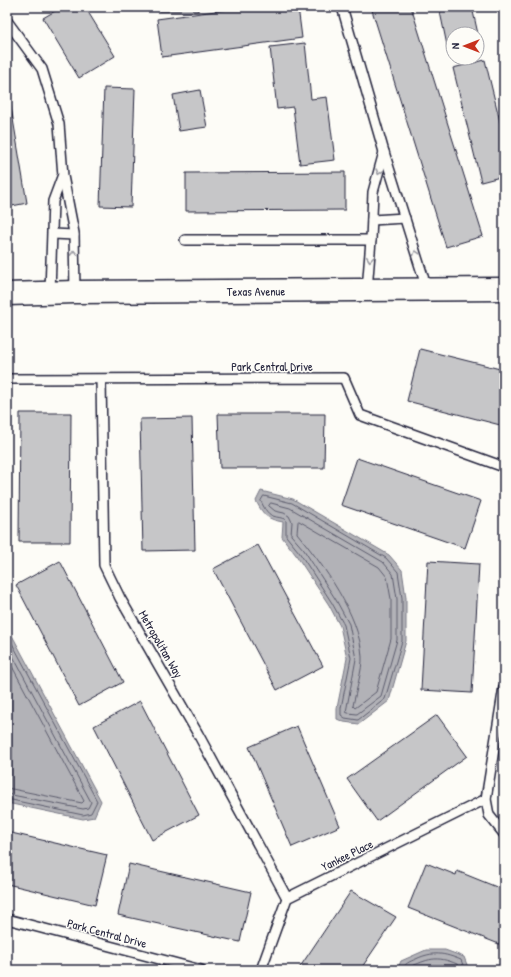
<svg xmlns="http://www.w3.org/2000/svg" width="511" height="977" font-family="'Patrick Hand',sans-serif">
<rect width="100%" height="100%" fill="#fdfcf7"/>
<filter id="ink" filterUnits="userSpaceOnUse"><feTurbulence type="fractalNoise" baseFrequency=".025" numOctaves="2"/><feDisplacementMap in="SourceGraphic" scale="8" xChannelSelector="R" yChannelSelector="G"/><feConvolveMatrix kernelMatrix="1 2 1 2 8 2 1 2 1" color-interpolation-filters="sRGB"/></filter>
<g filter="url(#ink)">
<g fill="#b2b2b7" stroke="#787885">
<path d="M261,491L293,499L389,555L402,570L406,598V641L389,701L359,724L344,722L337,719V708L347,658L340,626L329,605L296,555L282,537L283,522C267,519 264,516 256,501Z"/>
<path d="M7,626L101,801L94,817L83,819L7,803Z"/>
<path d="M426,950H445L464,957L469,970H397L401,961Z"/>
</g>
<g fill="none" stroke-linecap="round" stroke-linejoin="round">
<g stroke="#5c5c6d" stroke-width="1">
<path d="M264,496L292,503L386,558L398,572L402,598V641L385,699L358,720L345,718L341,715V708L351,658L344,625L332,603L299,552L286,536V520C282,517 278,518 273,516C267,514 263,506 261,501Z"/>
<path d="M271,503L290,508L383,562L393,574L397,599V640L381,696L357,714L348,713L346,712L356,659L349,624L336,600L304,550L291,535L292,522L289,516L284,513L275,511L269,506Z"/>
<path d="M299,521L379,567L387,577L391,599V639L376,692L355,708L353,706C355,694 363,668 362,657C360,615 323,565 297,533L298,522Z"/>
<path d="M7,634L97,801L91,813L83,815L7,799"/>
<path d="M7,645L91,802L88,808L83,809L7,794"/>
<path d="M7,657L84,801L82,803L7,788"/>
<path d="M402,970C405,963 409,962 416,959C433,951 444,953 461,960L465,970"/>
<path d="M407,970L408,968C428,959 436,955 457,964L460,970"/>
</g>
</g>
<g fill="#c6c6c8" stroke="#22223b">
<path d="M62,7H85L115,56L79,78L43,18Z"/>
<rect x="160" y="7" width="38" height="4"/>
<path d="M245,7H298L302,38L162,57L157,19Z"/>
<path d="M371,7H411L483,236L446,247Z"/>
<path d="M439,7H472L480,43L477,44V34H453V49L448,50Z"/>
<path d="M305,43L311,99L327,97L335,160L300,164L293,107L277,109L270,47Z"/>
<path d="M485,60L504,138V176L481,182L453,68Z"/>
<path d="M7,83L27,203L7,207Z"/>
<path d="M104,88L135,89L131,207L100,206Z"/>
<path d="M200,90L207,127L179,131L173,95Z"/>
<path d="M345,172V210L186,211V173Z"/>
<path d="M420,349L504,370V426L407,401Z"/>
<path d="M20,413H71L70,542H19Z"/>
<path d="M218,414H325L324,468H220Z"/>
<path d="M192,418L195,550L143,551L140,419Z"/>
<path d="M357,458L481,501L465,548L341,505Z"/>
<path d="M258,545L323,666L277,690L213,569Z"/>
<path d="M60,561L123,682L79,706L16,585Z"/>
<path d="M428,561L479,564L472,693L421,690Z"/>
<path d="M140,701L199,815L152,840L94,726Z"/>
<path d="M437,715L467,756L377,821L347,779Z"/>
<path d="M297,726L340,826L292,847L249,747Z"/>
<path d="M7,832L107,855L95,905L7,884Z"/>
<path d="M426,863L456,875L457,871L504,890V946L408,908Z"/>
<path d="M129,864L251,892L240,942L118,915Z"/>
<path d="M351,891L396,917L360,970H298Z"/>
</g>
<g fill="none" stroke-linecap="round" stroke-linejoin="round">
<defs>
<g id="lane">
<path d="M342,7L384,152L427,289"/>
<path d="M7,21L42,69L59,124L63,176L74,233L75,292"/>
<path d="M372,220L405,218"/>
<path d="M53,234L74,235"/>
<path d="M185,240H371"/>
<path d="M367,290L371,240L373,192L384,152"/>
<path d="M50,292L53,201L62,177"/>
<path d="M7,379L344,378L360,415L504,467"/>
<path d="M101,380L104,565L120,598L198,734L287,898"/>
<path d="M504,687L486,799L489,815L504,834"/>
<path d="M7,919L201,970"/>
<path d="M261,970L287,898L486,799"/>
</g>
<g id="secondary">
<path id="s1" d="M7,294L75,292L504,289"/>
</g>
</defs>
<use href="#lane" stroke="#22223b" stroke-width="12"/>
<use href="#secondary" stroke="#22223b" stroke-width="25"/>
<use href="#lane" stroke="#fdfcf7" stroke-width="9"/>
<use href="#secondary" stroke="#fdfcf7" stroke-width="22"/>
</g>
<defs><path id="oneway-chevron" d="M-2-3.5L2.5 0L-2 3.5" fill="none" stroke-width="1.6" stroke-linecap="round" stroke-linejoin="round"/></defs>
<g stroke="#9a9aa2">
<use href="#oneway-chevron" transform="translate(379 172) rotate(106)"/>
<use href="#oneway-chevron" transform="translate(74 253) rotate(-91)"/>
<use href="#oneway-chevron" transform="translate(416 253) rotate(-107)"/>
<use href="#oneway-chevron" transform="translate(370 259) rotate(95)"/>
</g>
</g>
<g text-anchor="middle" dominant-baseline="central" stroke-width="3" stroke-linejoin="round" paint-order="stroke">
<g font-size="12" fill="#22223b" stroke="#fdfcf7">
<text stroke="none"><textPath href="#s1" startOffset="249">Texas Avenue</textPath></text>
<text x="272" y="366">Park Central Drive</text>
<text transform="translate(161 644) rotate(60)">Metropolitan Way</text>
<text transform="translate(347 855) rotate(-26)">Yankee Place</text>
<text transform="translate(107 933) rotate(15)">Park Central Drive</text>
</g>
</g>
<rect width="511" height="977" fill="none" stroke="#fdfcf7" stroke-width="24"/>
<rect x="12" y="12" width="487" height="953" fill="none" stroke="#22223b" stroke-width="1.5" filter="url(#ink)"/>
<g transform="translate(465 46) rotate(270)"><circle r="19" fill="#fdfcf7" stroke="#a5a5ac"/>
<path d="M0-3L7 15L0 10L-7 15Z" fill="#c8321e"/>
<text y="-6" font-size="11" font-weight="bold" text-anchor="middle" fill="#22223b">N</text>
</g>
</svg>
